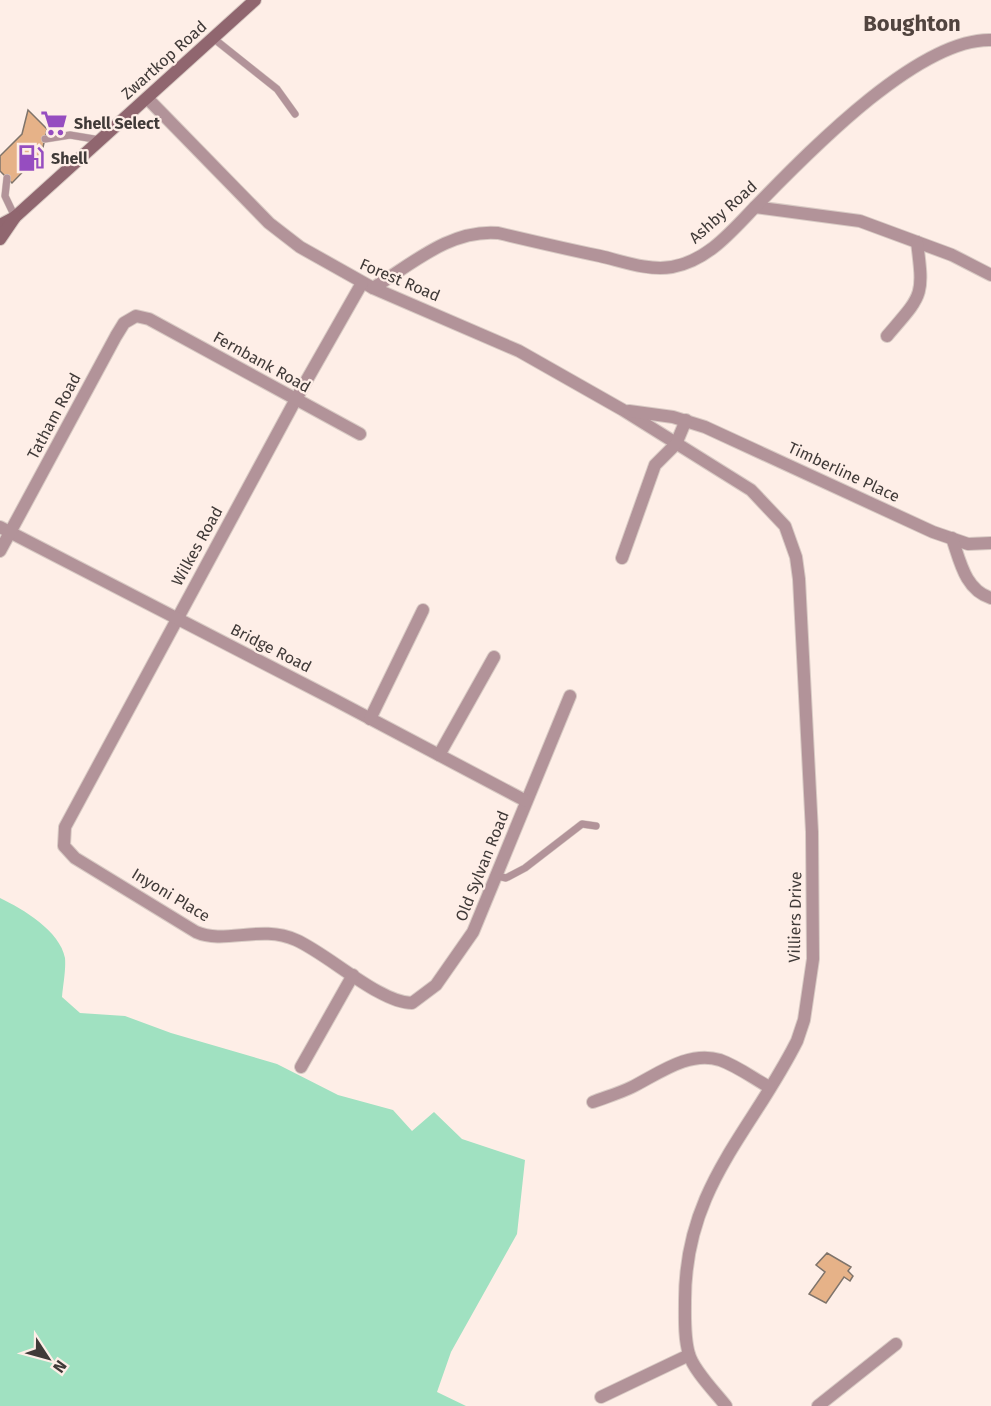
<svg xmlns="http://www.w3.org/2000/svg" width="991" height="1406" font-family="'Fira Sans',sans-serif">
<rect width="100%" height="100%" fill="#feeee7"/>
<path fill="#a0e1c1" d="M0,898C23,909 60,931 65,958C66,970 63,985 62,997L80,1013L125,1016L171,1033L277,1064L338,1095L393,1110L412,1131L434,1112L462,1139L525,1160L517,1234L451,1352L437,1392L466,1406H0Z"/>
<g fill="#e6b288" stroke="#7f746b" stroke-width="1.5">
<path d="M28,110L47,129L42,152L12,183L0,171V156L22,134Z"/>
<path d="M827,1253L851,1267L848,1271L853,1276L850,1281L844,1277L826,1303L809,1294L825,1272L816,1265Z"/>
</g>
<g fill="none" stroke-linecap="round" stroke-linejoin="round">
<defs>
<g id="lane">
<path d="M213,38L277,89L295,114"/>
<path d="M45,139L70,135L100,140"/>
<path d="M7,178L5,196L15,217"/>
<path d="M497,876L506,878L525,868L582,824L596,826"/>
</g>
<g id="street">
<path d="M147,98L269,223L300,247L373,288L519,351L623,410L751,490L785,526L796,557L799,579L812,832L813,959L804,1020L797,1041C751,1133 685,1187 685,1300C685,1317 684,1338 689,1354C693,1370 716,1393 726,1406"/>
<path d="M755,207L860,221L952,255L991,275"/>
<path d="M362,283L296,399L65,827L64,846L75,858L196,932C225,945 261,924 296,940C328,954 380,1003 412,1003L436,985L473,932L570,696"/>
<path d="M373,288C412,264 450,229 498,233C532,241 566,249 600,256C622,261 648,271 672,267C707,261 731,232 755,207C805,156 917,38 991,40"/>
<path d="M887,336C923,294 924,297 917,242"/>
<path d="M629,411L673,417L705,427L933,532L968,544L991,543"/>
<path d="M0,527L333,699L526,801"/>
<path d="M952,538C960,561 965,590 991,598"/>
<path d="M0,551L116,336L124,323L136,316L149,319L360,434"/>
<path d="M622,558L655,465L676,444L686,420"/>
<path d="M370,719L423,610"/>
<path d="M439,755L494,657"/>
<path d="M301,1067L353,975"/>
<path d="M593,1102C606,1097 620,1093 632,1087C658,1074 689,1050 720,1060C737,1066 753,1078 769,1087"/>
<path d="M601,1397L689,1355"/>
<path d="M818,1406L896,1344"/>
</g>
<g id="secondary">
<path d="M0,225L15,217L255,0"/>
<path d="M0,239L15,217"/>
</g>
</defs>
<use href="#lane" stroke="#d8cac4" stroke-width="8"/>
<use href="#street" stroke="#d8cac4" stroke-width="14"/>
<use href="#secondary" stroke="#d8cac4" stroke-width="14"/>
<use href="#lane" stroke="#b29399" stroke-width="7"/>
<use href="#street" stroke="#b29399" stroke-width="12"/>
<use href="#secondary" stroke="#90666f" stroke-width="12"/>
</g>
<defs>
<symbol id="supermarket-bare" viewBox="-9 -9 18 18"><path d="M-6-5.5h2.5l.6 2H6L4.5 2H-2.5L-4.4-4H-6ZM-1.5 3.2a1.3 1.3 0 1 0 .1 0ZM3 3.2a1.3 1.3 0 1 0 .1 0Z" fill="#964dc0" stroke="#feeee7" stroke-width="2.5" paint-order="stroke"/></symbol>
<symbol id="fuel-bare" viewBox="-9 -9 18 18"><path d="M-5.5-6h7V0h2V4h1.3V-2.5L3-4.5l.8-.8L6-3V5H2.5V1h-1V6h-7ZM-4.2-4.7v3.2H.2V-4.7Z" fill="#964dc0" stroke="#feeee7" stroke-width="2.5" paint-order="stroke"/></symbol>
</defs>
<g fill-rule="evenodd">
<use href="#supermarket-bare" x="35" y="104" width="38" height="38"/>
<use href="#fuel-bare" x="12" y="139" width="38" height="38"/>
</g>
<g text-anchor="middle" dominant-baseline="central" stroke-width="4.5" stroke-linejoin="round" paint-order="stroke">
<g font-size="16" fill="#403a38" stroke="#feeee7">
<text transform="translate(164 60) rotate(-42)">Zwartkop Road</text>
<text transform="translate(723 212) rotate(-42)">Ashby Road</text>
<text transform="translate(400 280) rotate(23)">Forest Road</text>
<text transform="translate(262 362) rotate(29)">Fernbank Road</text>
<text transform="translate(54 416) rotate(-62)">Tatham Road</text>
<text transform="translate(844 472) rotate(25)">Timberline Place</text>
<text transform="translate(197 546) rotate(-61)">Wilkes Road</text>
<text transform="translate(271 648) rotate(27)">Bridge Road</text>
<text transform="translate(482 866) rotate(-68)">Old Sylvan Road</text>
<text transform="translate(171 895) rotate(31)">Inyoni Place</text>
<text transform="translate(795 917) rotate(-89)">Villiers Drive</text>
</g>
<g font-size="16" font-weight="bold" fill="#403a38" stroke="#feeee7" text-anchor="start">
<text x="74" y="123">Shell Select</text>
<text x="51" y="158">Shell</text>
</g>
<g font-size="22" font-weight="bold" fill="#51443f" stroke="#feeee7">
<text x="912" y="23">Boughton</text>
</g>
</g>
<g transform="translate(48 1358) rotate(126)" stroke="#feeee7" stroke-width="4.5" paint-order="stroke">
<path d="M0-4.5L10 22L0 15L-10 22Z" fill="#403a38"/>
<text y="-9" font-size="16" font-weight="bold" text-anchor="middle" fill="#403a38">N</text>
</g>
</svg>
